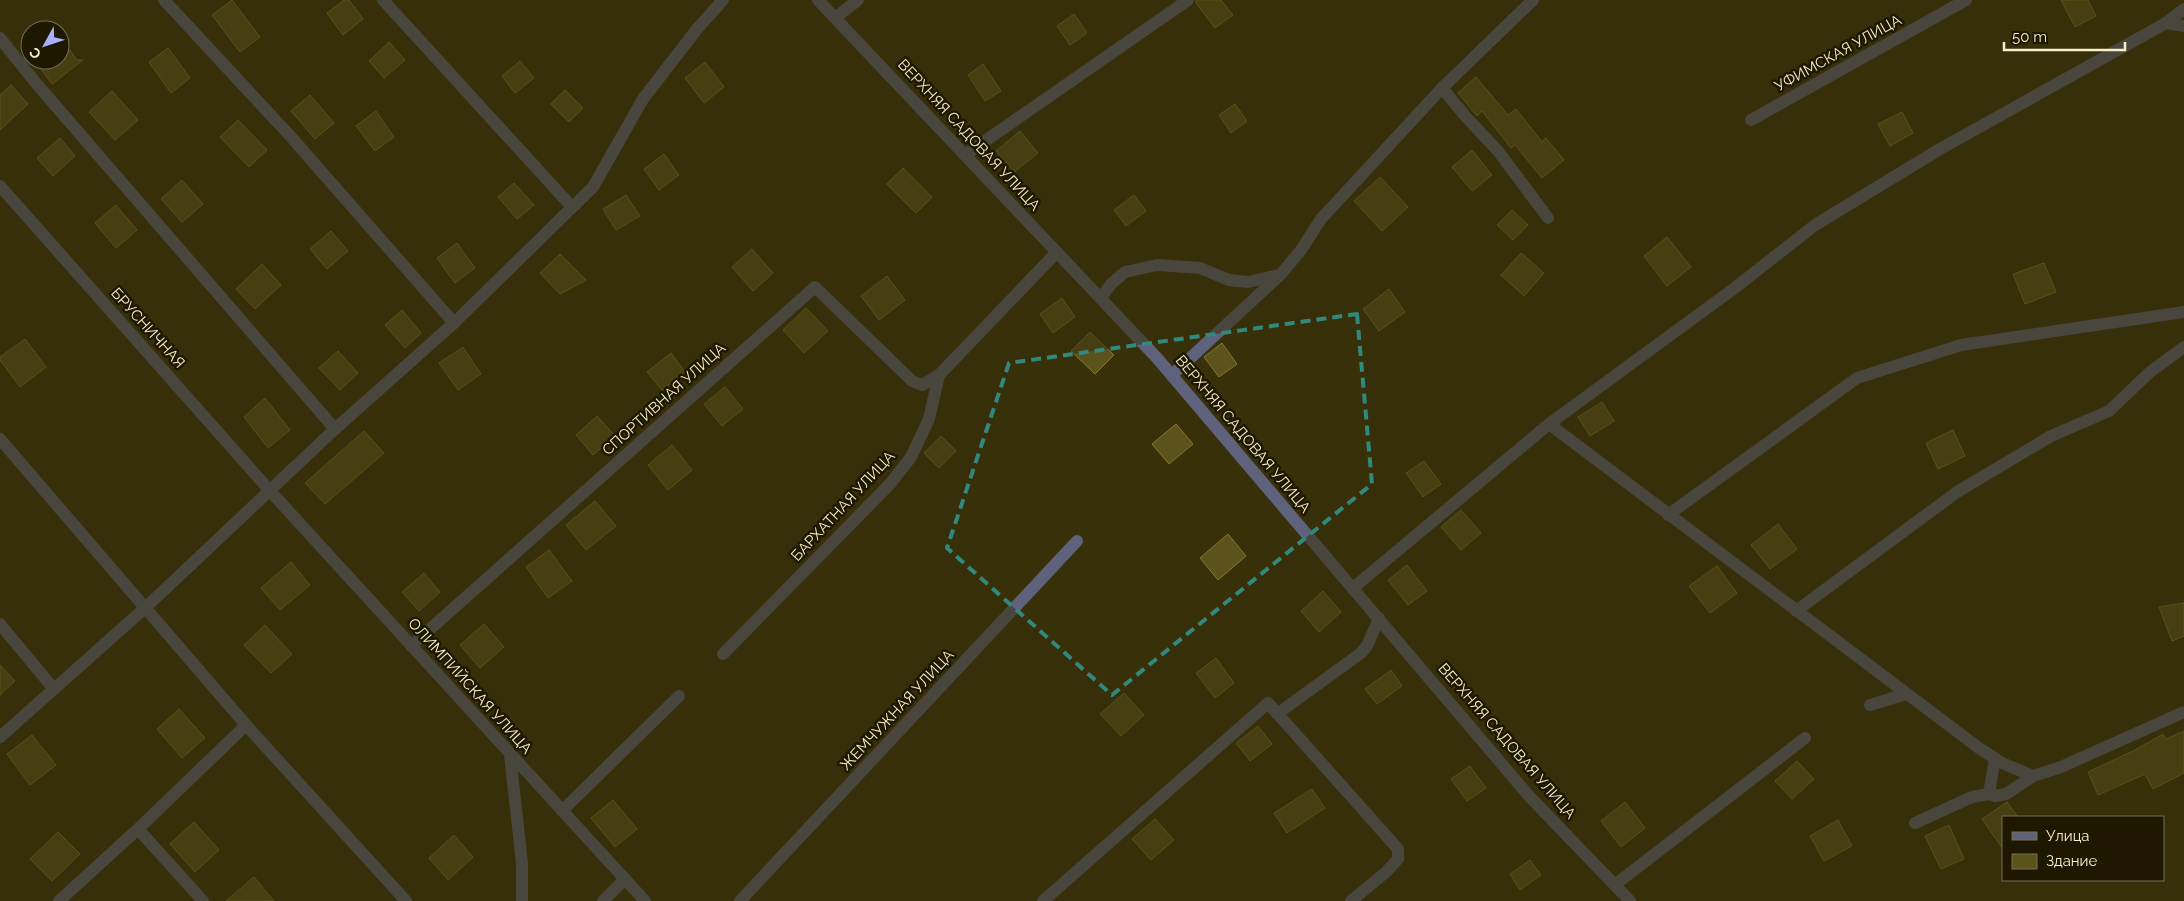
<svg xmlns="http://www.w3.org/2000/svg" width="2184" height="901" font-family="Raleway,sans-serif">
<rect width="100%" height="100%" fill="#373009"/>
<g fill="#5c521b" stroke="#867830">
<path d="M232,0L260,37L240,52L212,15Z"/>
<path d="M344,0H349L363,19L343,35L327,13Z"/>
<path d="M1196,0H1221L1233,15L1215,28L1196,3Z"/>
<path d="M2061,0H2088L2096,16L2075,27Z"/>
<path d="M1074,14L1087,33L1070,45L1057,26Z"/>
<path d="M60,37L77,60H83L52,84L34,60H60Z"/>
<path d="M389,42L405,60L384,78L369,61Z"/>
<path d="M168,48L190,78L171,93L149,62Z"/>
<path d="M520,61L534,78L515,93L502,76Z"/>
<path d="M705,62L724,87L704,103L685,78Z"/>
<path d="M983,64L1001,91L985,101L968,75Z"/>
<path d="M1476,77L1508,115L1516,109L1542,142L1546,138L1564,160L1542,178L1515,145L1511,148L1482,111L1477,116L1458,93Z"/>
<path d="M11,85L28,104L0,130V95Z"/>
<path d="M565,90L583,108L569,122L551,104Z"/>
<path d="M112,91L138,120L115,140L89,112Z"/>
<path d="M310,95L334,123L315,139L291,111Z"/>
<path d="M1235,104L1247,121L1231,133L1219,115Z"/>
<path d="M376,111L394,137L375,151L356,126Z"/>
<path d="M1902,112L1913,133L1890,146L1878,124Z"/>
<path d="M238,120L267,150L249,167L220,137Z"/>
<path d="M1020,131L1038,153L1014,172L996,151Z"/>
<path d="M60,138L75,156L53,176L37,158Z"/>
<path d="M1472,150L1492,175L1472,191L1452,167Z"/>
<path d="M664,154L679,175L659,190L644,169Z"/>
<path d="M903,168L932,197L916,213L887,184Z"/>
<path d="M1380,177L1408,207L1382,231L1354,201Z"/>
<path d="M182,180L203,204L182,222L161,199Z"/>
<path d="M514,183L534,205L517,219L498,197Z"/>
<path d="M626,195L640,216L616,230L603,209Z"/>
<path d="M1134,195L1146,211L1126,226L1114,210Z"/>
<path d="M116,205L137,230L116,248L95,223Z"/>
<path d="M1512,210L1528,225L1513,240L1497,225Z"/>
<path d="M331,231L348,251L327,269L310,249Z"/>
<path d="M1667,237L1691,267L1667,286L1644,256Z"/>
<path d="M457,243L475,268L455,283L437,258Z"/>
<path d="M752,249L773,273L753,291L732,267Z"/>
<path d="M1521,253L1544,273L1524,296L1501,275Z"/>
<path d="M560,254L586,280L560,294L540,273Z"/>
<path d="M2044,263L2056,292L2025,304L2013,274Z"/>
<path d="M262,264L281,285L255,309L236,289Z"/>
<path d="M887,276L905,300L879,320L861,296Z"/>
<path d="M1389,289L1405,312L1379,331L1363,309Z"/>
<path d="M1062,298L1075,317L1053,333L1040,314Z"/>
<path d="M806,308L828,331L804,353L783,330Z"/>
<path d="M402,310L421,333L405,348L385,325Z"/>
<path d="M1090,332L1114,355L1095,374L1071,351Z"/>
<path d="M25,339L46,367L20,387L0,360V357Z"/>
<path d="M1222,343L1237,364L1219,377L1204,357Z"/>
<path d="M463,347L481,374L458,390L439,363Z"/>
<path d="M338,351L358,373L340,390L319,368Z"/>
<path d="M671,353L685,372L662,390L647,372Z"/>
<path d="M725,387L743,409L722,426L704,404Z"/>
<path d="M265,398L290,430L268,448L244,417Z"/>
<path d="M1602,402L1614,421L1590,436L1578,417Z"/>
<path d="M597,416L615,436L593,455L576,435Z"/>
<path d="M1176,424L1193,444L1169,464L1152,444Z"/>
<path d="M1953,430L1965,456L1938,469L1926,443Z"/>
<path d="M364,431L384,453L325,504L305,483Z"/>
<path d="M941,436L956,451L939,468L924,453Z"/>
<path d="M672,445L692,470L668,490L648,465Z"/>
<path d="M1424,461L1441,484L1423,497L1406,473Z"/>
<path d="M595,501L616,526L586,550L566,525Z"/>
<path d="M1461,510L1481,533L1461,550L1441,527Z"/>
<path d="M1778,524L1797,549L1770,569L1751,545Z"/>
<path d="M1228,534L1246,556L1218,580L1200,558Z"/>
<path d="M549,550L572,581L548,598L526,567Z"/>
<path d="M291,562L310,585L280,610L261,588Z"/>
<path d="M1407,565L1427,591L1408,605L1388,580Z"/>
<path d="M1717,566L1737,593L1710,613L1689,586Z"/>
<path d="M424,573L440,592L419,611L402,592Z"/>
<path d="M1323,591L1341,612L1319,632L1301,611Z"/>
<path d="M2184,603V636L2172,641L2159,607Z"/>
<path d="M484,624L504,647L480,668L460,645Z"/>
<path d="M265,625L292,654L271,673L244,645Z"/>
<path d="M1216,658L1234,683L1215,698L1196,673Z"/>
<path d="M0,665L15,681L0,695Z"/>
<path d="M1391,670L1402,686L1377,704L1365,689Z"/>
<path d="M1124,693L1144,715L1121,736L1100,714Z"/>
<path d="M179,709L205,738L182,758L157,729Z"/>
<path d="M1258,726L1272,744L1250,761L1236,743Z"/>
<path d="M2184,731V773L2153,789L2145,774L2098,795L2088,772L2133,751L2163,734L2166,739Z"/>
<path d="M32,735L56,765L30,785L7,754Z"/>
<path d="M1797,761L1814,779L1792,799L1775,781Z"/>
<path d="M1470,766L1486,788L1467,801L1451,779Z"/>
<path d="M1312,789L1325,808L1287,833L1274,813Z"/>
<path d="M613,800L637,829L615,847L591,818Z"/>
<path d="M1625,802L1645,828L1621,847L1601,821Z"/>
<path d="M2007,802L2018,817H2003V849L1982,819Z"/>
<path d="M1155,819L1174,840L1151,860L1132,839Z"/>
<path d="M1838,820L1852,846L1824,861L1810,836Z"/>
<path d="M194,822L219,850L195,872L170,844Z"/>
<path d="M1949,825L1964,859L1941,869L1925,836Z"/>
<path d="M58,832L80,854L52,881L30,859Z"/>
<path d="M454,835L473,857L448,880L429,858Z"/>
<path d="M1530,860L1541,875L1520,890L1510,874Z"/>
<path d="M254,877L274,901H226Z"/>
</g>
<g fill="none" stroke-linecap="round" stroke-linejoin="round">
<g stroke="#5e627c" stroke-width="12">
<path d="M164,0L292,138L454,323"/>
<path d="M383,0L572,207"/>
<path d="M818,0L1157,358L1529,796L1630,901"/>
<path d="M835,18L858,0"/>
<path d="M2166,23L2184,26"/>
<path d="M0,38L35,82L335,429"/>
<path d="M1442,88L1533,0"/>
<path d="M1751,120L1966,0"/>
<path d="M965,155L1188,0"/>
<path d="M0,186L271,492L645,901"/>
<path d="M1101,298L1111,284L1125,272L1157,265L1200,268L1229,280L1248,282L1279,275"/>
<path d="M1172,375L1281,274L1301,250L1321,219L1442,88L1466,117L1498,151L1548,218"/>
<path d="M1549,424L1979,748L2002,763L2033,776"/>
<path d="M0,439L246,725L406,901"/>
<path d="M1668,515L1857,378L1961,345L2184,312"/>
<path d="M1353,588L1549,424L1736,287L1815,225L1940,149L2166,23L2184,9"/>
<path d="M1796,611L1957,492L2051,436L2109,411L2150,372L2184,347"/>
<path d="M0,624L54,689"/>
<path d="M411,646L815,287L912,381L922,385L939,375"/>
<path d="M723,654L890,484L911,457L929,419L939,375L1057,252"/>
<path d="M1870,705L1906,694"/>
<path d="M1277,714L1361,653L1367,646L1379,618"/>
<path d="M0,737L145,608L335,429L454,323L593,187L643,99L697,29L723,0"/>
<path d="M510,755L522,863V901"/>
<path d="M1989,794L1995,758"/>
<path d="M562,811L679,696"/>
<path d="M1915,823L1972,797L1989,794L1995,796L2006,794L2033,776L2061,767L2184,712"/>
<path d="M1616,884L1805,738"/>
<path d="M59,901L138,829"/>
<path d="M203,901L138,829L246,725"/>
<path d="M603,901L625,879"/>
<path d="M740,901L1077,541"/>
<path d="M1043,901L1268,703L1398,849V859L1386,872L1351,901"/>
</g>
</g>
<path d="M0 0H2184V901H0ZM1357,314L1372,484L1112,695L947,548L1009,363Z" fill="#373009" fill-opacity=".55" fill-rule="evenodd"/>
<path fill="none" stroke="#32887c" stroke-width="4" stroke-dasharray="10 6" stroke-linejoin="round" d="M1357,314L1372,484L1112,695L947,548L1009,363Z"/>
<g text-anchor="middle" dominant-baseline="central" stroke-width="5" stroke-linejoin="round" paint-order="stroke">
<g font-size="15" fill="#f5efcc" stroke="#1e1800">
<text transform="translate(1838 53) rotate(-29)">УФИМСКАЯ УЛИЦА</text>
<text transform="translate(969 135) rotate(47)">ВЕРХНЯЯ САДОВАЯ УЛИЦА</text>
<text transform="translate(148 328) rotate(48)">БРУСНИЧНАЯ</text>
<text transform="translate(664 399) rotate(-42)">СПОРТИВНАЯ УЛИЦА</text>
<text transform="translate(1243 434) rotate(50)">ВЕРХНЯЯ САДОВАЯ УЛИЦА</text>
<text transform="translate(843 506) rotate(-47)">БАРХАТНАЯ УЛИЦА</text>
<text transform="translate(470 686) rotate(48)">ОЛИМПИЙСКАЯ УЛИЦА</text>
<text transform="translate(897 710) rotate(-47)">ЖЕМЧУЖНАЯ УЛИЦА</text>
<text transform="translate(1507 741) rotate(49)">ВЕРХНЯЯ САДОВАЯ УЛИЦА</text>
</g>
</g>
<rect x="2002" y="816" width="162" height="65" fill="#1e1800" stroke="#746e52"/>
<rect x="2012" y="832" width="25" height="8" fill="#5e627c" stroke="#746e52"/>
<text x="2046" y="841" font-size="15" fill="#f5efcc">Улица</text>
<rect x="2012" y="854" width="25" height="15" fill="#5c521b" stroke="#746e52"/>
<text x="2046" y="866" font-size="15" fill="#f5efcc">Здание</text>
<g transform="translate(45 45) rotate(230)"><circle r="24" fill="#1e1800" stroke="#746e52"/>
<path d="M0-4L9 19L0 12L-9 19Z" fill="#a8b0fc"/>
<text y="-8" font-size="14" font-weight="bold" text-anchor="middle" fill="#f5efcc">С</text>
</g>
<path d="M2004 42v8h121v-8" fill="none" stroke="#f5efcc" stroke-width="2.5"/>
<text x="2012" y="42" font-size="15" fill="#f5efcc" stroke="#1e1800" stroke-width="4" paint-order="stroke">50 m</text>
</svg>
